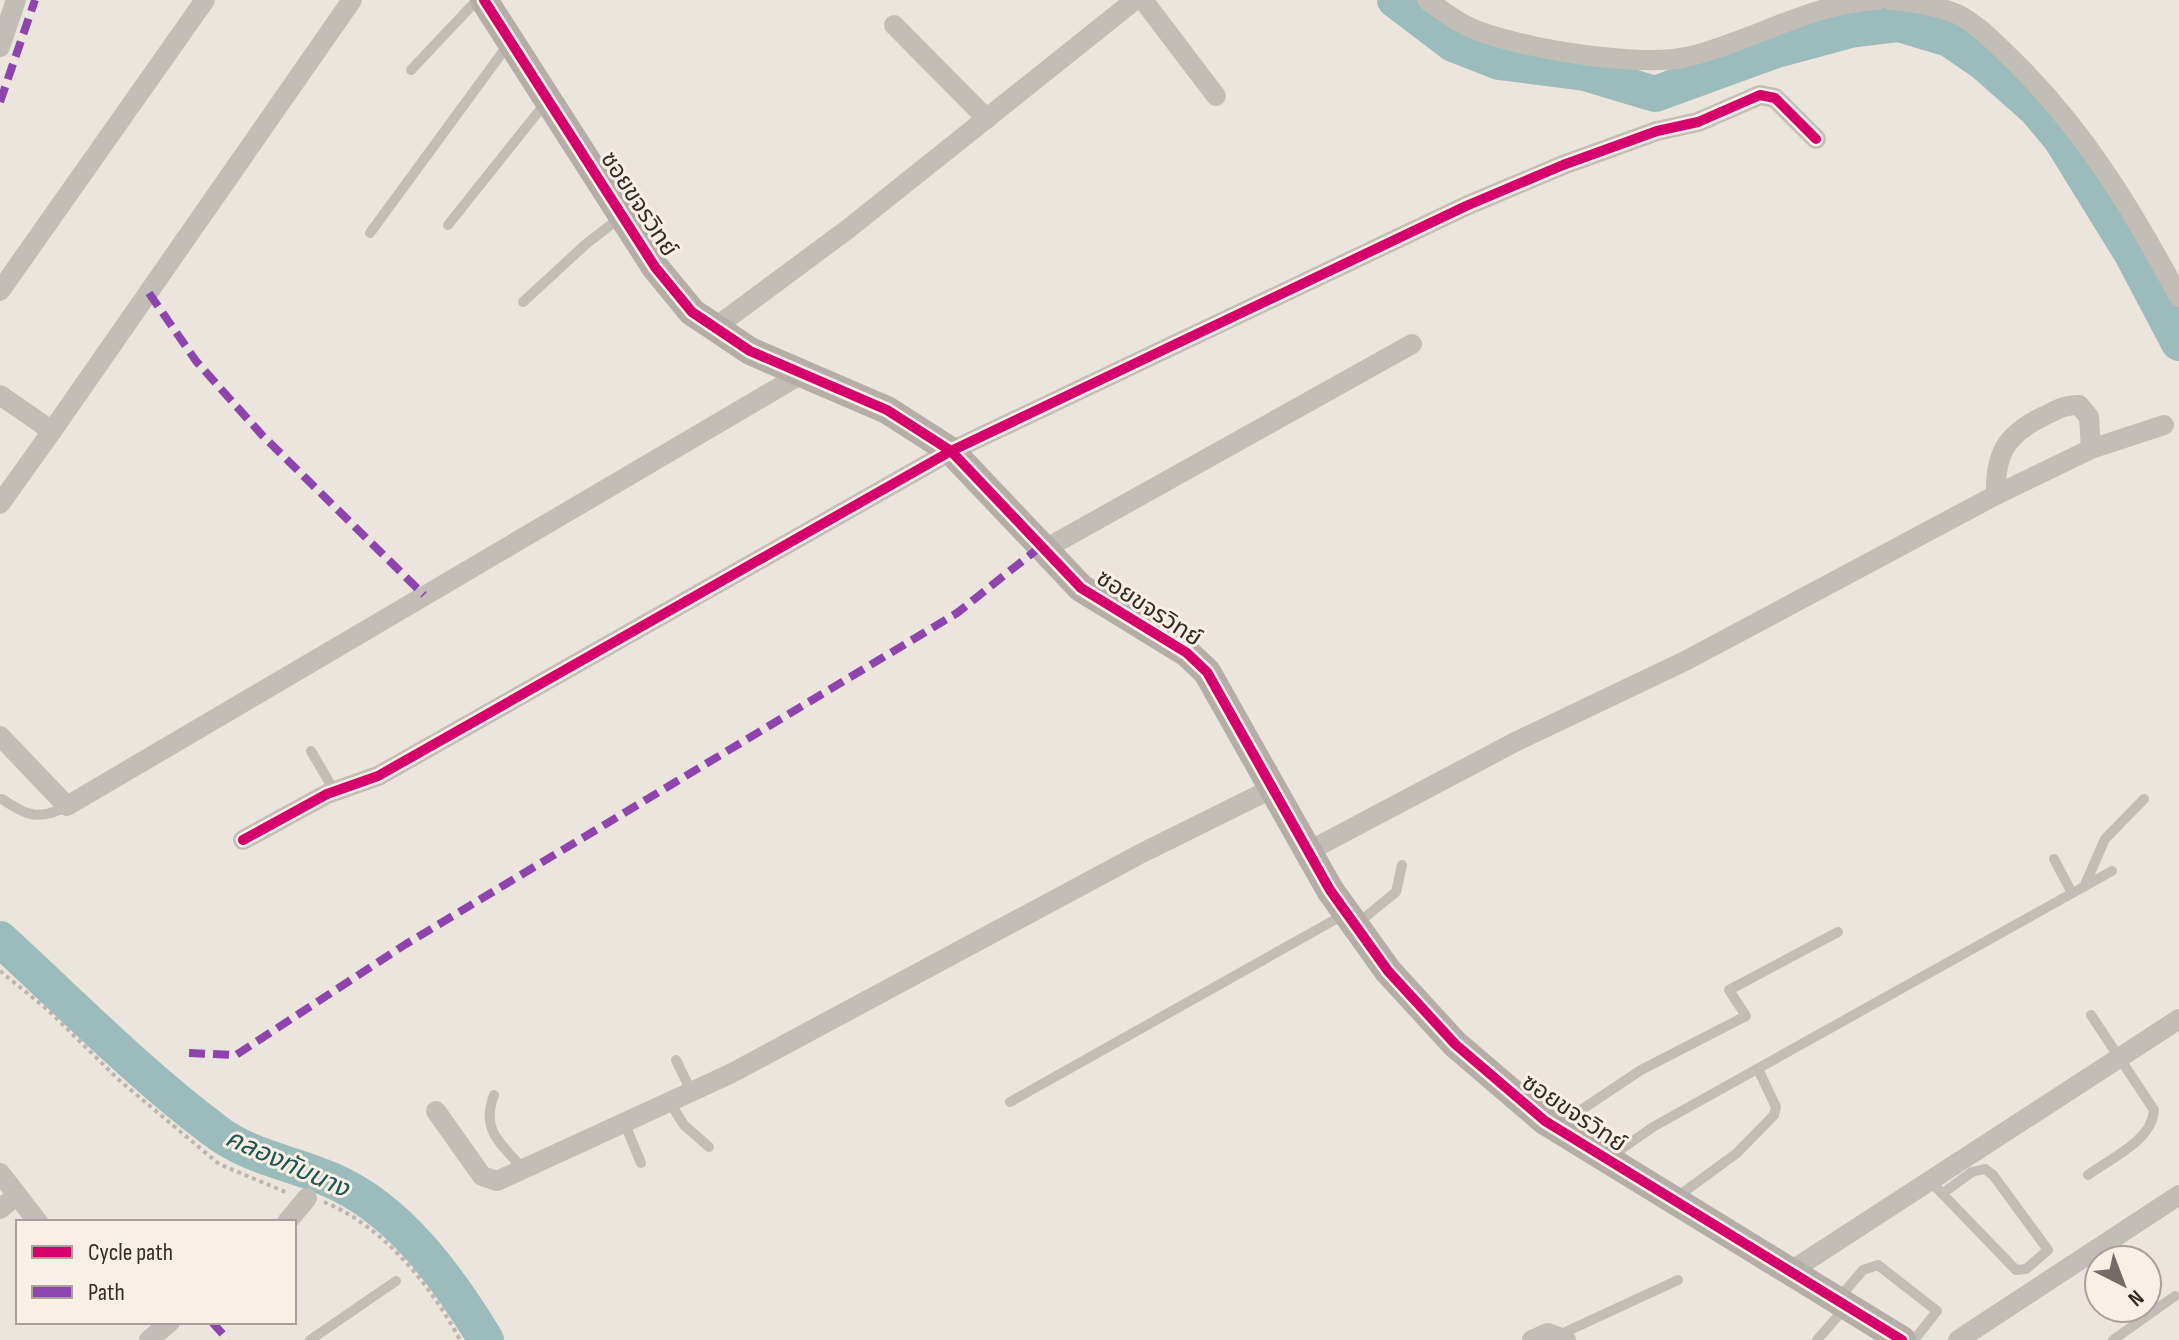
<svg xmlns="http://www.w3.org/2000/svg" width="2179" height="1340" font-family="'Sofia Sans Condensed','Noto Sans Thai',sans-serif">
<rect width="100%" height="100%" fill="#ebe5de"/>
<g fill="none" stroke-linecap="round" stroke-linejoin="round">
<g stroke="#9cbcbb" stroke-width="36">
<path d="M1395,0L1453,44L1499,62L1585,73L1655,94L1776,50L1850,30L1899,24L1949,39L1984,63L2036,109L2061,139L2132,254L2179,343"/>
<path d="M0,939C70,1003 138,1073 214,1130C248,1157 293,1163 331,1180C399,1209 449,1279 486,1340"/>
</g>
<g stroke="#bcb5b0" stroke-width="4" stroke-dasharray="4 4" stroke-linecap="butt">
<path d="M0,971L48,1010L119,1080L219,1164L288,1193"/>
<path d="M324,1202C382,1225 431,1285 460,1340"/>
</g>
<g stroke="#c3bdb8" stroke-width="10">
<path d="M411,70L477,0"/>
<path d="M448,225L547,101"/>
<path d="M370,233L510,42"/>
<path d="M523,302L586,244L621,217"/>
<path d="M311,751L335,792"/>
<path d="M2,799C27,816 39,821 67,806"/>
<path d="M2054,859L2072,893"/>
<path d="M2084,887L2105,839L2144,799"/>
<path d="M1358,923L1396,892L1402,865"/>
<path d="M676,1060L691,1091"/>
<path d="M494,1095C481,1130 499,1141 521,1167"/>
<path d="M668,1100L684,1125L709,1147"/>
<path d="M1010,1102L1345,914"/>
<path d="M624,1122L641,1163"/>
<path d="M1560,1124L1641,1070L1746,1016L1729,990L1838,932"/>
<path d="M1610,1157L1653,1127L2112,871"/>
<path d="M2088,1175C2111,1158 2152,1141 2154,1110L2091,1015"/>
<path d="M1929,1180L2016,1270L2026,1269L2048,1250L1993,1175L1985,1169L1972,1172L1943,1193"/>
<path d="M1677,1197L1737,1153L1774,1115L1776,1107L1758,1069"/>
<path d="M1839,1298L1863,1270L1878,1265L1937,1311L1914,1340"/>
<path d="M1559,1335L1678,1280"/>
<path d="M310,1340L396,1281"/>
<path d="M1817,1340L1845,1308"/>
<path d="M2113,1340L2175,1296"/>
</g>
<g stroke="#c3bdb8" stroke-width="20">
<path d="M1143,0L1216,96"/>
<path d="M1427,0C1440,9 1454,20 1469,27C1515,48 1643,69 1691,56C1755,40 1811,3 1878,0"/>
<path d="M1891,0C1913,2 1936,5 1957,14C1978,24 1997,45 2014,61C2084,130 2133,210 2179,297"/>
<path d="M894,25L987,119"/>
<path d="M0,47L16,0"/>
<path d="M0,291L205,0"/>
<path d="M713,329L848,229L1135,0"/>
<path d="M0,395L52,431L0,504"/>
<path d="M52,431L352,0"/>
<path d="M1996,495C1995,454 2005,435 2044,416C2055,411 2066,404 2079,405L2089,417L2091,449"/>
<path d="M1043,550L1412,344"/>
<path d="M0,736L67,806L800,375"/>
<path d="M243,840L327,794L378,776L951,451L1466,206L1563,165L1657,131L1698,122L1760,95L1775,98L1816,139"/>
<path d="M1307,852L1515,742L1685,661L1996,495L2091,449L2164,425"/>
<path d="M436,1111L482,1176L497,1181L730,1074L1140,854L1273,788"/>
<path d="M0,1173L38,1222"/>
<path d="M0,1209L17,1195"/>
<path d="M287,1222L307,1198"/>
<path d="M1791,1271L2179,1019"/>
<path d="M149,1340L170,1322"/>
<path d="M1532,1340L1548,1333L1566,1340"/>
<path d="M1958,1340L2179,1195"/>
</g>
<path stroke="#b4ada8" stroke-width="28" d="M484,0L655,267L692,312L750,351L887,410L951,451L1081,588L1187,653L1207,672L1330,890L1388,971L1455,1044L1545,1121L1902,1340"/>
<g stroke="#8e44ad" stroke-width="8" stroke-dasharray="16 8" stroke-linecap="butt">
<path d="M0,102L35,0"/>
<path d="M149,293L196,361L262,435L424,595"/>
<path d="M189,1053L236,1055L406,944L957,613L1040,547"/>
<path d="M212,1322L228,1340"/>
</g>
<defs>
<g id="cycleway">
<path d="M484,0L655,267L692,312L750,351L887,410L951,451L1081,588L1187,653L1207,672L1330,890L1388,971L1455,1044L1545,1121L1902,1340"/>
<path d="M243,840L327,794L378,776L951,451L1466,206L1563,165L1657,131L1698,122L1760,95L1775,98L1816,139"/>
</g>
</defs>
<use href="#cycleway" stroke="#f8efe5" stroke-width="15"/>
<use href="#cycleway" stroke="#d6006c" stroke-width="10"/>
</g>
<g text-anchor="middle" dominant-baseline="central" stroke-width="6" stroke-linejoin="round" paint-order="stroke">
<g font-size="24" fill="#342a27" stroke="#f8efe5">
<text transform="translate(639 204) rotate(57)">ซอยขจรวิทย์</text>
<text transform="translate(1149 608) rotate(33)">ซอยขจรวิทย์</text>
<text transform="translate(1574 1113) rotate(34)">ซอยขจรวิทย์</text>
</g>
<g font-size="26" font-style="italic" fill="#1e5253" stroke="#f8efe5">
<text transform="translate(287 1164) rotate(24)">คลองทับนาง</text>
</g>
</g>
<rect x="16" y="1220" width="280" height="104" fill="#f8efe5" stroke="#aaa099" stroke-width="2"/>
<rect x="32" y="1246" width="40" height="12" fill="#d6006c" stroke="#aaa099" stroke-width="2"/>
<text x="88" y="1260" font-size="24" fill="#342a27">Cycle path</text>
<rect x="32" y="1286" width="40" height="12" fill="#8e44ad" stroke="#aaa099" stroke-width="2"/>
<text x="88" y="1300" font-size="24" fill="#342a27">Path</text>
<g transform="translate(2123 1284) rotate(138)"><circle r="38" fill="#f8efe5" stroke="#aaa099" stroke-width="2"/>
<path d="M0-6L14 30L0 20L-14 30Z" fill="#746b67"/>
<text y="-12" font-size="22" font-weight="bold" text-anchor="middle" fill="#342a27">N</text>
</g>
</svg>
